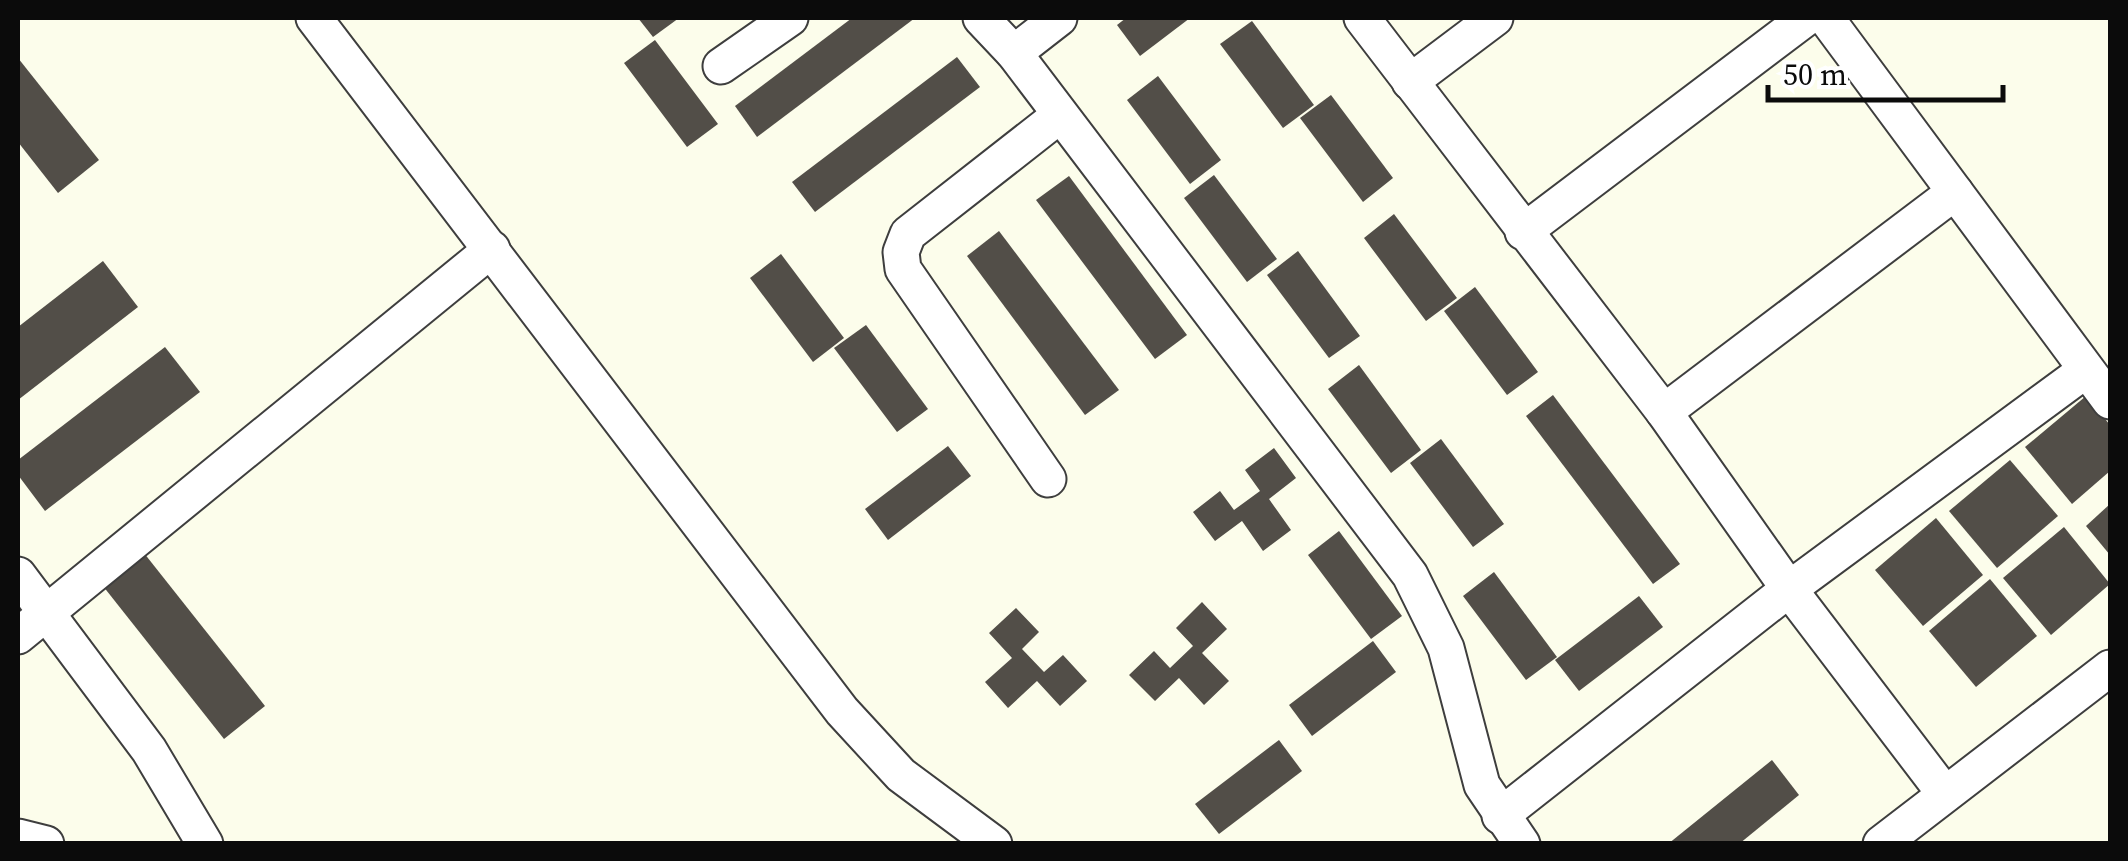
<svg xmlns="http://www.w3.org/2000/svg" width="2128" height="861" font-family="'Source Serif 4',serif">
<rect width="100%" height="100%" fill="#fcfdeb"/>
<g fill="#524e48">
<path d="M638,18H679L653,37Z"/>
<path d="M852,18H915L757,137L735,106Z"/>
<path d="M1126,18H1190L1140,56L1117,25Z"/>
<path d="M1252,21L1314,105L1283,128L1220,44Z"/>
<path d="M655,40L718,124L687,147L624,63Z"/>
<path d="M957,57L980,87L815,212L792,182Z"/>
<path d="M18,58L99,160L58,193L18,142Z"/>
<path d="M1158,76L1221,160L1190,184L1127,100Z"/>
<path d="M1331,95L1393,178L1363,202L1300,118Z"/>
<path d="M1214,175L1277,259L1247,282L1184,198Z"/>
<path d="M1069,176L1187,335L1155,359L1036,200Z"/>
<path d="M1394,214L1457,298L1426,321L1364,238Z"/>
<path d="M999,231L1119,390L1085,415L967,256Z"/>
<path d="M1298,251L1360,336L1329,358L1267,275Z"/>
<path d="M781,254L844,338L813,362L750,278Z"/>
<path d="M103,261L138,307L18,400V327Z"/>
<path d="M1475,287L1538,372L1507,395L1444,311Z"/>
<path d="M866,325L928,409L897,432L834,348Z"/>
<path d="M165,347L200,392L45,511L18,475V460Z"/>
<path d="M1359,365L1421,450L1391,473L1328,389Z"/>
<path d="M1553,395L1680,564L1653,584L1526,416Z"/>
<path d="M2086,396L2110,425V471L2072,504L2025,447Z"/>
<path d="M1441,439L1504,524L1473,547L1410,463Z"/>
<path d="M948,446L971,476L888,540L865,509Z"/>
<path d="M1274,448L1296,478L1269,499L1291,530L1263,551L1242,521L1215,541L1193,512L1220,491L1234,510L1260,491L1245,470Z"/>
<path d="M2010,460L2058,516L1997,568L1949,511Z"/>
<path d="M2110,504V555L2086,526Z"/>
<path d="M1936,518L1983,575L1923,626L1875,570Z"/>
<path d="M2064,527L2110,584L2051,635L2003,578Z"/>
<path d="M1339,531L1402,616L1371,639L1308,555Z"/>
<path d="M140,548L265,706L224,739L99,581Z"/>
<path d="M1494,572L1557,657L1526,680L1463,596Z"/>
<path d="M1990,579L2037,636L1976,687L1929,631Z"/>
<path d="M1639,596L1663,627L1579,691L1555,660Z"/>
<path d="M1202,602L1227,629L1202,653L1229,681L1204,705L1179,678L1155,701L1129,675L1154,651L1170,668L1193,646L1176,628Z"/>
<path d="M1016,608L1039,632L1022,649L1044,672L1063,655L1087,681L1060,706L1037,681L1008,708L985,682L1012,658L989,633Z"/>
<path d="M1373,641L1396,672L1312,736L1289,705Z"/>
<path d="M1279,740L1302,771L1219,834L1195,804Z"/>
<path d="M1772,760L1799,795L1739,844H1668Z"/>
</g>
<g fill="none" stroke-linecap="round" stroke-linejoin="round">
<defs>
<g id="minor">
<path d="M314,18L842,711L901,775L994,844"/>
<path d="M981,18L1014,53L1410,575L1446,648L1482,785L1522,844"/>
<path d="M1362,18L1664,412L1789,589L1945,794"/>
<path d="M1826,18L2110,401"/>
<path d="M1014,53L1059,18"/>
<path d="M721,66L790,18"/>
<path d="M1410,82L1495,18"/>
<path d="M1523,232L1806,18"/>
<path d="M1664,412L1955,192"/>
<path d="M1048,479L903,269L901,252L908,234L1060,115"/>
<path d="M18,575L149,750L205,844"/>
<path d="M18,636L492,249"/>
<path d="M1500,816L1789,589L2086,370"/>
<path d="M18,837L46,844"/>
<path d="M1881,844L2110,668"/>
</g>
</defs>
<use href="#minor" stroke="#3e3e3e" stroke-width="39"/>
<use href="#minor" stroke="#fff" stroke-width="35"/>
</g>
<rect width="2128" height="861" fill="none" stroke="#0b0b0b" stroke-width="40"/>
<path d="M1768 85v15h235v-15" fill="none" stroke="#0b0b0b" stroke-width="5"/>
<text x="1783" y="85" font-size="30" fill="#0b0b0b" stroke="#ffffff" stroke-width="8" paint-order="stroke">50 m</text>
</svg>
